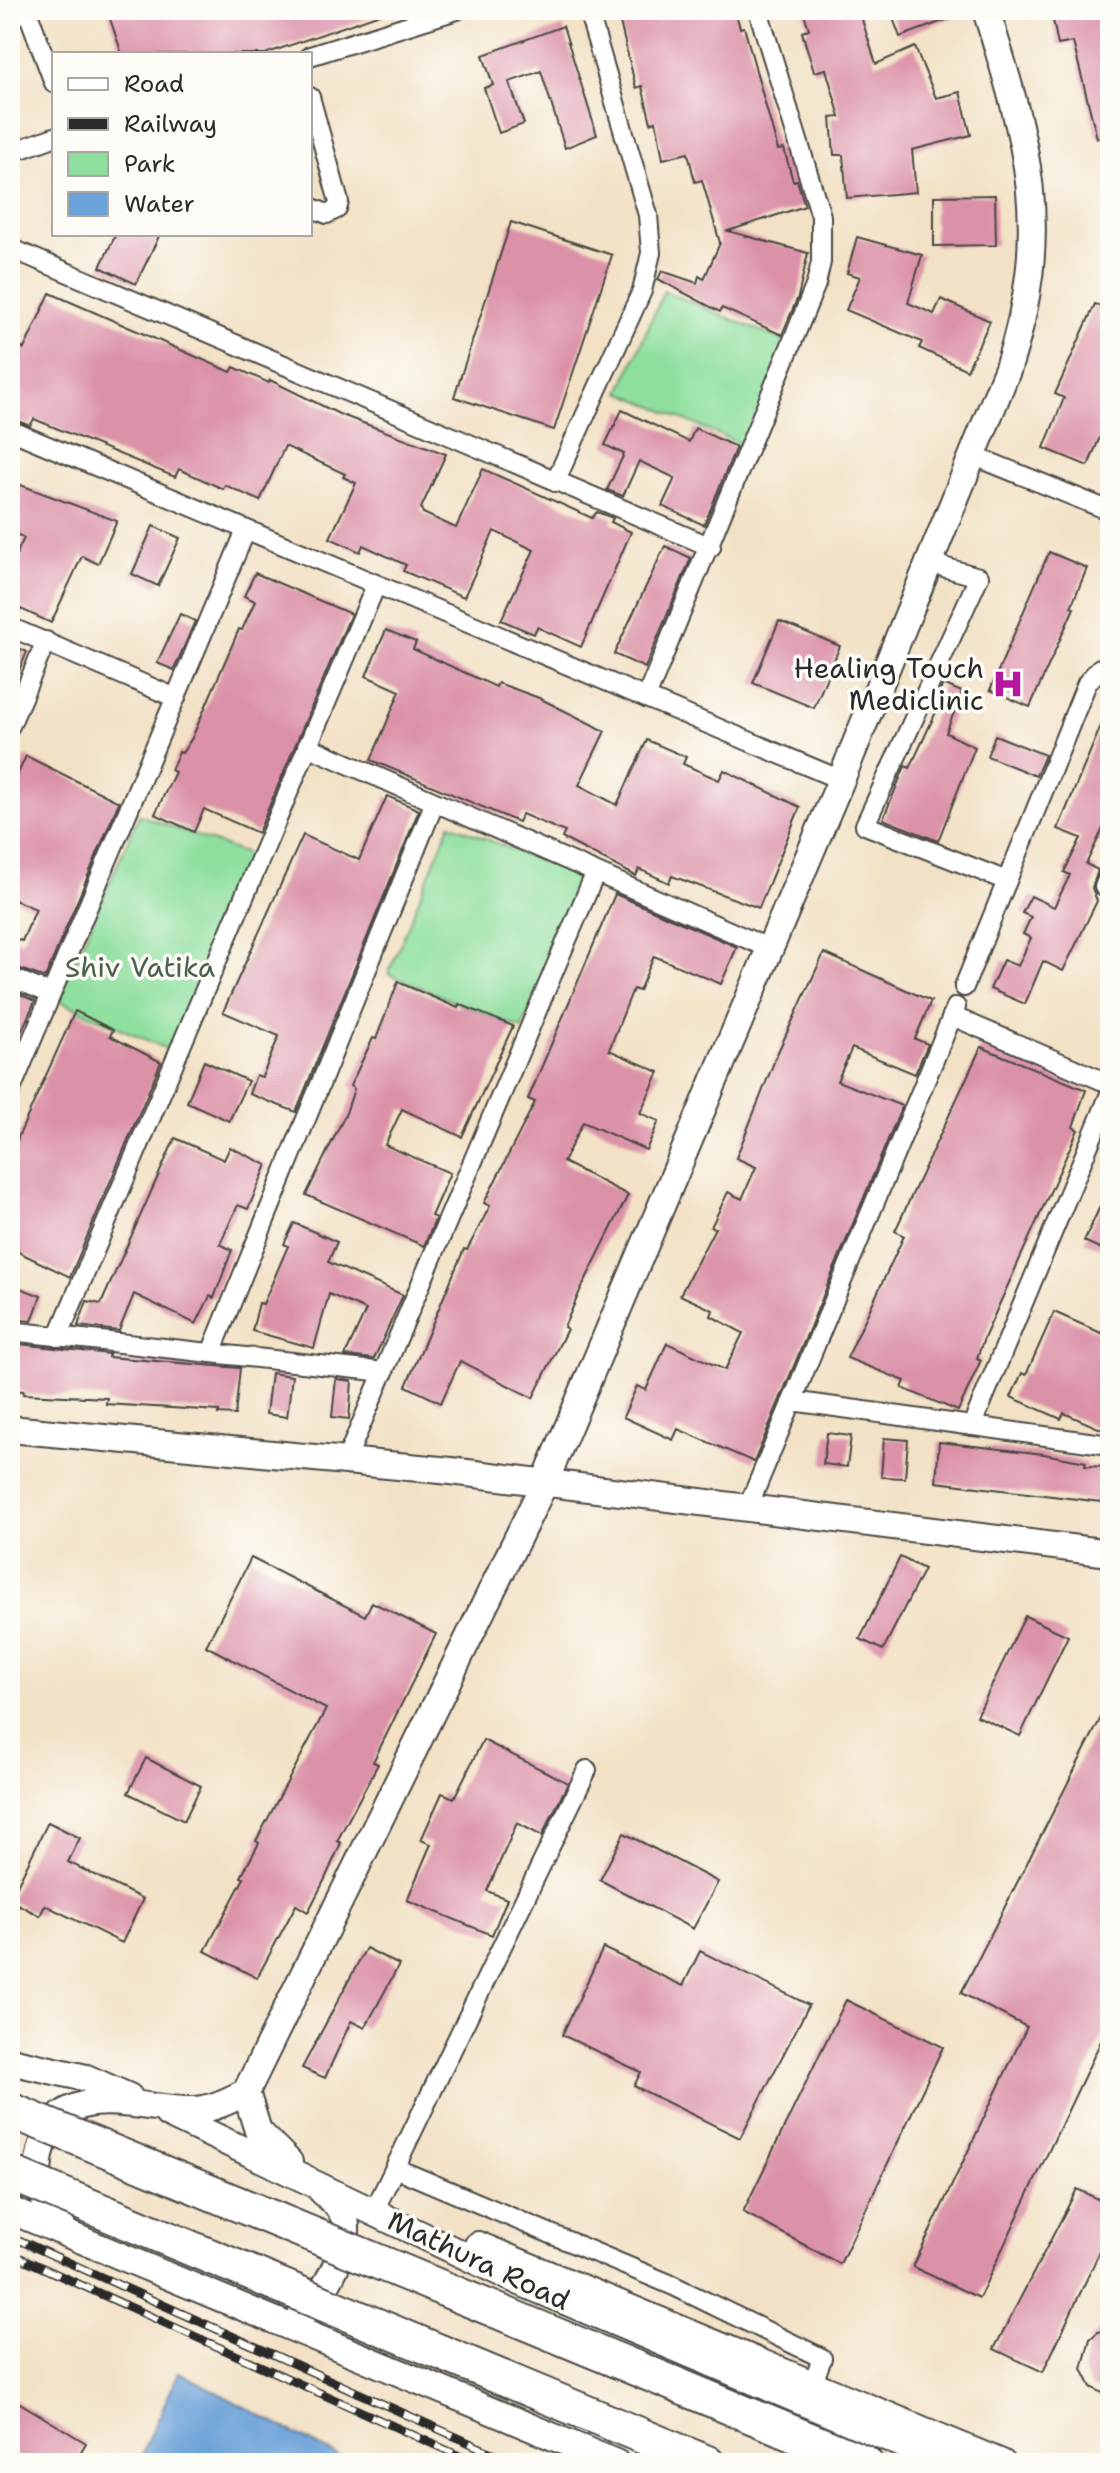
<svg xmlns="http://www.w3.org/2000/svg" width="1120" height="2473" font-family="'Shantell Sans',sans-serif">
<rect width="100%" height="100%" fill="#fdfcf7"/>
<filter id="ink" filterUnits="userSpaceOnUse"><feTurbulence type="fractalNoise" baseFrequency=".0125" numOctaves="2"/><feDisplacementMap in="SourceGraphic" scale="16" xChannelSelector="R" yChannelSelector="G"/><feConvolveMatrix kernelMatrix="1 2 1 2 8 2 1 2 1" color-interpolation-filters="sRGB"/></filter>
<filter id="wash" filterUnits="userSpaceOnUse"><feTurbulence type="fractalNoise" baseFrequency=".006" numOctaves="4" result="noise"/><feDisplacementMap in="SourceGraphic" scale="32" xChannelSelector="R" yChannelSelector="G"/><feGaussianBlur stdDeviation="1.8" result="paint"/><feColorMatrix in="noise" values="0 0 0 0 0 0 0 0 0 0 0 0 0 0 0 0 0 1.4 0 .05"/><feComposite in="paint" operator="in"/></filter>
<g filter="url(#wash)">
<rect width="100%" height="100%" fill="#f2e1c5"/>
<g fill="#8edf9e" stroke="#5c8564" stroke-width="2">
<path d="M664,291L787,342L745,446L620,392Z"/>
<path d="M139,815L252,856L171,1051L58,1000Z"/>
<path d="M450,824L584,879L522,1029L388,974Z"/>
</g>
<path fill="#6aa1d8" stroke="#4a6682" stroke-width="2" d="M179,2372L350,2463H138Z"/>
<g id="blocks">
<g fill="#db92a9">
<path d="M107,10H385L386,12L265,54H122Z"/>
<path d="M617,10H735L740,28L744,27L778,150L784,149L793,181L797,180L805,206L728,231L808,253L798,297L782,335L722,308L720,312L658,279L662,271L697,283L699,276L704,279L720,243L702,180L695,182L688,153L663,159L656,121L651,123L642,86L636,88Z"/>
<path d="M803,10H859L876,64L915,47L936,98L960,92L971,135L912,150L916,192L847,198L843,155H834L831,118L840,117L826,69L814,72L802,32L809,29Z"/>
<path d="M890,10H967V12L900,37Z"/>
<path d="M1051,10H1104L1110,40V135L1097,138L1073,42L1058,45Z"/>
<path d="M563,26L597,135L565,148L541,71L509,82L524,124L499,133L484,88L493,85L483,55Z"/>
<path d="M995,195L996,245L934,246V196Z"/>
<path d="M511,222L612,255L554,430L454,397Z"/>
<path d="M116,234H160L136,284L100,267Z"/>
<path d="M857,237L922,255L908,303L934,314L941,299L990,321L967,370L919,348L922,342L846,310L860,277L847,273Z"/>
<path d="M50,293L231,372L234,367L269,383L270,380L339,414L446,454L421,508L423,513L456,528L483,469L592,518L597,512L613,518L611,522L631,532L581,647L537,627L534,634L501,620L534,550L494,531L464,597L403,571L406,565L363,545L360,552L330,538L356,483L343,477L345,474L285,446L260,501L225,485L223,489L179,469L175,477L34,419L30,426L10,418V342L24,349Z"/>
<path d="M1095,304L1110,310V402L1103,418L1107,420L1088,466L1044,448L1064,398L1055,394Z"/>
<path d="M622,410L689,442L695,428L736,447L704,525L662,506L675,478L639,461L623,496L607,490L624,454L605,445Z"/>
<path d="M10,481L117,521L98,564L82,556L51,623L21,609L17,617L10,615V568L24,538L10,531Z"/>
<path d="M153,526L180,538L158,586L132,574Z"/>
<path d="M665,546L691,558L645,668L614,654Z"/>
<path d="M1049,552L1087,568L1071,607L1074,608L1030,707L990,690Z"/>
<path d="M255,573L351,614L258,833L204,809L194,832L155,814L175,772L171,770L179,752L182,753L192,738L239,629L242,630L255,601L244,596Z"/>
<path d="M180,614L195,621L174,670L157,663Z"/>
<path d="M779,621L840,646L814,708L753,683Z"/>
<path d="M386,630L416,642L413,649L496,687L498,683L539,698L605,731L579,785L617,805L647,740L686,757L683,764L719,780L724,770L800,807L759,908L672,876L669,883L639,869L636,876L562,838L565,832L522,814L518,822L371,760L400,691L366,676Z"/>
<path d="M10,644L27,652L10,692Z"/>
<path d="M943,684L962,692L946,733L975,747L938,841L883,819L905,766L910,768L937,710L932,708Z"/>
<path d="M1110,704V814L1086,864L1098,870L1092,888L1097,901L1063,971L1043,961L1025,1004L990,989L1003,960L1018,966L1031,938L1023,934L1031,917L1022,913L1031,896L1054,907L1070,875L1064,872L1081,838L1058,829Z"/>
<path d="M995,735L1045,755L1036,776L987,756Z"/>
<path d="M26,756L119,802L45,978L10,965V937L22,941L36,909L10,898V781L14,782Z"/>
<path d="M387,796L419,810L296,1112L249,1094L256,1075L262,1077L279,1036L223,1012L303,835L359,860Z"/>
<path d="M615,894L737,947L721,984L654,956L639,991L633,989L609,1050L659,1072L640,1113L659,1121L646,1150L583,1122L563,1162L628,1195L580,1291L564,1327L567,1329L533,1398L460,1361L441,1403L406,1386L464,1249L467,1250L490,1206L484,1203L535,1102L528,1099Z"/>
<path d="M824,953L931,1001L915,1039L928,1044L915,1074L852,1048L837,1081L902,1106L754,1462L678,1429L673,1440L623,1417L637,1386L646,1390L667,1343L725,1370L743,1333L711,1316L713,1310L680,1295L715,1228L711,1227L728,1192L742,1199L756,1167L736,1158L778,1052Z"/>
<path d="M398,982L458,1008L459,1004L513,1026L462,1137L402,1109L385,1145L450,1173L431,1216L436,1218L424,1246L306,1195L346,1113L354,1089L350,1086L373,1038L376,1039Z"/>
<path d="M10,990L35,1001L10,1057Z"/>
<path d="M75,1011L113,1030L110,1036L161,1062L70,1277L10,1248V1173L16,1161L11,1158L19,1135Z"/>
<path d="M981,1047L1086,1090L1073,1127L1078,1130L985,1336L977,1358L981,1360L958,1411L902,1388L905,1381L847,1358L904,1236L895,1231Z"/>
<path d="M204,1061L248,1081L229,1121L187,1102Z"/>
<path d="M175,1138L224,1160L230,1147L267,1165L248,1209L238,1205L220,1244L232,1250L214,1298L210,1296L196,1324L134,1294L119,1331L78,1326L87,1301L101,1304Z"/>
<path d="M1110,1185V1253L1084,1241Z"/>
<path d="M294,1223L337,1242L328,1262L403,1295L374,1359L345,1356L366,1310L329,1294L314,1348L252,1331L259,1303L263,1304L288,1246L284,1244Z"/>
<path d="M10,1284L41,1296L32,1321L10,1319Z"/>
<path d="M1054,1312L1110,1337V1433L1064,1413L1061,1419L1011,1397L1022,1373L1026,1375Z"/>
<path d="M10,1343L109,1354L108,1357L240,1368L235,1415L218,1414L219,1411L106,1404L107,1398L23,1394L24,1391L10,1390Z"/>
<path d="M271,1373L292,1376L287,1417L266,1414Z"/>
<path d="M336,1379L352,1381L349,1419L332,1417Z"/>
<path d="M827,1433L851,1436L847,1467L823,1464Z"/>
<path d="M884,1438L908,1440L905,1478L881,1477Z"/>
<path d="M939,1442L1044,1454L1086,1462L1085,1466L1110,1467V1503L936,1482Z"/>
<path d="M900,1557L924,1569L883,1650L860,1639Z"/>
<path d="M251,1558L365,1616L372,1602L436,1634L373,1762L378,1764L337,1841L341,1843L325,1879L308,1912L296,1905L257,1978L205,1951L244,1878L241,1877L259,1843L256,1841L326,1709L206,1646Z"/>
<path d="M1025,1616L1068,1636L1020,1736L977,1716Z"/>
<path d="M1110,1700V2022L979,2298L913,2267L1027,2027L961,1993Z"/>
<path d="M483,1740L568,1783L542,1836L517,1823L487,1891L507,1899L492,1935L407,1900L431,1844L421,1840L442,1793L454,1798Z"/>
<path d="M146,1758L201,1786L184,1821L128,1793Z"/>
<path d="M48,1822L80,1838L68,1862L143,1899L122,1943L45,1905L40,1916L10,1900Z"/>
<path d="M624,1833L718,1882L693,1929L600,1880Z"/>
<path d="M366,1948L399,1965L365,2028L351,2021L325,2078L302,2068Z"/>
<path d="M603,1948L683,1986L700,1951L809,2005L740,2138L634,2086L641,2072L562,2035Z"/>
<path d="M846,2000L943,2047L840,2264L743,2212Z"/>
<path d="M1077,2189L1110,2205V2230L1043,2372L994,2349Z"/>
<path d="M1110,2330V2397L1091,2387L1082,2369L1090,2339L1098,2332Z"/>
<path d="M10,2397L86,2443L74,2463H10Z"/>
</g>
</g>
</g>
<g filter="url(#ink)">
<use href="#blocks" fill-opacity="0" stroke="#494642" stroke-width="2"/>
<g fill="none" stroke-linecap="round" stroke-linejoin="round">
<defs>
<g id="street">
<path d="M27,10L54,83"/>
<path d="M310,56L457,10"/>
<path d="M310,97L339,202L337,209L327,214L310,207"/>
<path d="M10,153L54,137"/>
<path d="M10,248L711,547"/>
<path d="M10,430L841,780"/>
<path d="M972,455L1110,511"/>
<path d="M555,482L642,291L651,253L648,215L588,10"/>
<path d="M929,563L979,577L865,825L1007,881"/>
<path d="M10,627L176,698"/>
<path d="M646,698L816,284L821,262V216L758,10"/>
<path d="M10,726L46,641"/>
<path d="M307,746L768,948"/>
<path d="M1110,872L1104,887L1110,889"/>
<path d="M10,977L51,994"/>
<path d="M964,987L1087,683L1100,668L1110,666"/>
<path d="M952,1016L1110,1084"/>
<path d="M10,1092L246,530"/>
<path d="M10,1331L384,1372"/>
<path d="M58,1337L376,585"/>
<path d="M211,1353L434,804"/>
<path d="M792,1401L1110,1445"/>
<path d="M972,1426L1110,1094"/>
<path d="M346,1460L595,874"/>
<path d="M748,1507L956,1007"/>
<path d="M395,2168L674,2286L822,2358L812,2385"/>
<path d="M374,2211L587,1770"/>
</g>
<g id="secondary">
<path d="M10,1429L451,1471L1110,1553"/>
<path d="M10,2061L86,2078L129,2097"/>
<path d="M246,2092L258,2131L289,2162"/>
<path d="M168,2114L520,2282L947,2463"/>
<path d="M10,2210L616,2463"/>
<path d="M67,2234C46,2207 32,2185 41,2151C60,2074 141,2112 195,2110C213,2109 230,2100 246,2092L544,1484L841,780L1008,368C1053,229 1028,144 986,10"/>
<path d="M478,2245L1002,2463"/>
<path d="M302,2313C322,2301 352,2243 345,2220C342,2207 330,2199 322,2191"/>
</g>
<g id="highway">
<path d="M386,2265L865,2463"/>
<path d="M363,2320L707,2463"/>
</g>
</defs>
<use href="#street" stroke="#494642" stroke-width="22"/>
<use href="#secondary" stroke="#494642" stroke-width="30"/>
<use href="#highway" stroke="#494642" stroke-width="38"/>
<use href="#street" stroke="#fff" stroke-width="18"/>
<use href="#secondary" stroke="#fff" stroke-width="26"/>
<use href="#highway" stroke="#fff" stroke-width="34"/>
<defs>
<g id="rail">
<path d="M10,2236L514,2463"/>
<path d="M10,2253L475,2463"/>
</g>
</defs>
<use href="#rail" stroke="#2b2b2b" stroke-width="9"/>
<use href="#rail" stroke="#fdfcf7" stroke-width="6" stroke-dasharray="18" stroke-linecap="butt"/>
<defs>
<g id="highway-bridge">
<path d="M10,2110L386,2265"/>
<path d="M10,2173L363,2320"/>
</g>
</defs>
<use href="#highway-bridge" stroke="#494642" stroke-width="38" stroke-linecap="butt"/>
<use href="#highway-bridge" stroke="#fff" stroke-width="34"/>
</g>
</g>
<defs>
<symbol id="hospital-bare" viewBox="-9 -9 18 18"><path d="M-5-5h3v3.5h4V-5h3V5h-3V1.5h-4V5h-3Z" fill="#b5179e" stroke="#fdfcf7" stroke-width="2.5" paint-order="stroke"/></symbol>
</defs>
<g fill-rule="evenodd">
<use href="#hospital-bare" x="986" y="662" width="44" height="44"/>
</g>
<g text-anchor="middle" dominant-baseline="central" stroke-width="7" stroke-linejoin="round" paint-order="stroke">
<g font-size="28" fill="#2b2b2b" stroke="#fdfcf7" text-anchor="end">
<text x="984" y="668">Healing Touch<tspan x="984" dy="32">Mediclinic</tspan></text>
</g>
<g font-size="28" fill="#49614e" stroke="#fdfcf7">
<text x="140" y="967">Shiv Vatika</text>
</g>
<g font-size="28" fill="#2b2b2b" stroke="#fdfcf7">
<text transform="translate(479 2260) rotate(25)">Mathura Road</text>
</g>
</g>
<rect width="1120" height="2473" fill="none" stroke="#fdfcf7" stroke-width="40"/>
<rect x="52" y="52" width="260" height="184" fill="#fdfcf7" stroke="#a9a8a5" stroke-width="2"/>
<rect x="68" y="78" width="40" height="12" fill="#ffffff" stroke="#a9a8a5" stroke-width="2"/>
<text x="124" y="92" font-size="24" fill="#2b2b2b">Road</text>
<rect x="68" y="118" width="40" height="12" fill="#2b2b2b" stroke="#a9a8a5" stroke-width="2"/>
<text x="124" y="132" font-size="24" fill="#2b2b2b">Railway</text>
<rect x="68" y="152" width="40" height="24" fill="#8edf9e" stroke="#a9a8a5" stroke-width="2"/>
<text x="124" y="172" font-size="24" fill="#2b2b2b">Park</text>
<rect x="68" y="192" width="40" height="24" fill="#6aa1d8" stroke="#a9a8a5" stroke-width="2"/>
<text x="124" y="212" font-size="24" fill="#2b2b2b">Water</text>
</svg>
